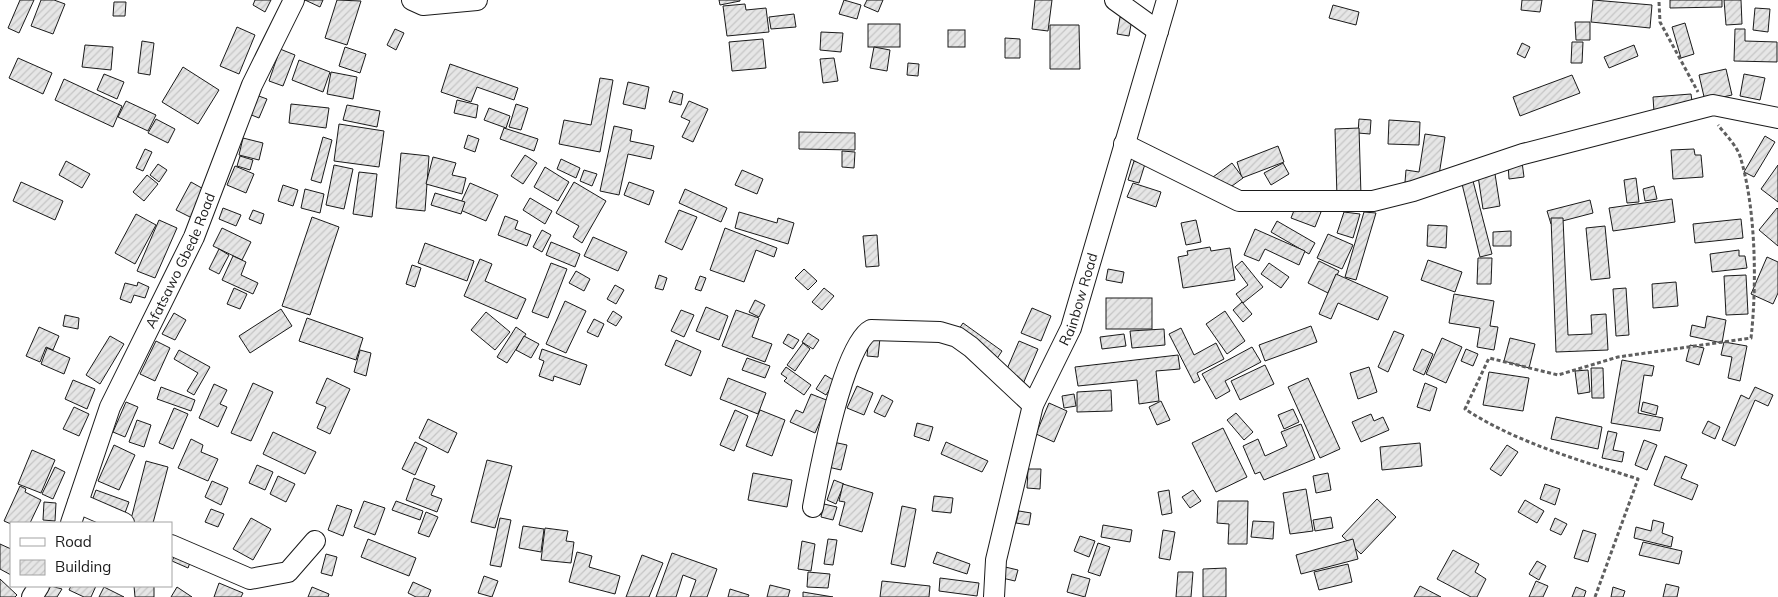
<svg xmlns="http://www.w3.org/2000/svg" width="1778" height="597" font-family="Mulish,sans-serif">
<defs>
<pattern id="building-hatch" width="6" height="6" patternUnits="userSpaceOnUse" patternTransform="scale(1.25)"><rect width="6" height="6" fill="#e6e6e6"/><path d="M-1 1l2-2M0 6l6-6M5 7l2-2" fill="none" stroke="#c5c5c5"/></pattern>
</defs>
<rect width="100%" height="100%" fill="#fff"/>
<g fill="url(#building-hatch)" stroke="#1a1a1a">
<path d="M20,0H34L19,33L8,28Z"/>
<path d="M41,0H54L65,4L53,34L31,26Z"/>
<path d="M255,0H271L265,12L253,5Z"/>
<path d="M305,0H323L320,7Z"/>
<path d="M337,0L361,1L347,45L325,38Z"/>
<path d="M719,0H740V1L720,5Z"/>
<path d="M844,0L861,5L857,19L839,14Z"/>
<path d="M867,0H883L878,12L864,6Z"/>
<path d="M1035,0H1052L1048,31L1032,29Z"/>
<path d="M1522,0H1542L1540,12L1521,10Z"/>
<path d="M1593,0L1652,5L1650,28L1591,22Z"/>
<path d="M1670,0H1722V7L1670,8Z"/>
<path d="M1724,0H1741L1742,24L1726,25Z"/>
<path d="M114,2H126L125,16H113Z"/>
<path d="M745,4L746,10L766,8L769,32L727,36L723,6Z"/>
<path d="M1333,5L1359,12L1356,25L1329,18Z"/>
<path d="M1755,8L1770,9L1768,32L1753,30Z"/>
<path d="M794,14L796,27L771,29L769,17Z"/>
<path d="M1120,17L1132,19L1129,36L1117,34Z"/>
<path d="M1575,22H1590V40H1576Z"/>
<path d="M1685,23L1694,54L1681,58L1672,27Z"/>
<rect x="868" y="24" width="32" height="23"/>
<path d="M1050,25H1079L1080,69H1050Z"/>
<path d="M237,27L255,35L239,74L220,66Z"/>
<path d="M395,29L404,33L396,50L387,45Z"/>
<path d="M1735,29H1745V41L1777,42V62L1734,61Z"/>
<rect x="948" y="30" width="17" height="17"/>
<path d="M821,32L843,33L841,52L820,50Z"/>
<path d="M1005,38L1020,39V58H1005Z"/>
<path d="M763,39L766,68L732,71L729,42Z"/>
<path d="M142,41L154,43L150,75L138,73Z"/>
<path d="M1572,42H1583L1582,63H1571Z"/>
<path d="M1522,43L1530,47L1525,58L1517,54Z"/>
<path d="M85,45L113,47L111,70L82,67Z"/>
<path d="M1634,45L1638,56L1609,68L1604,57Z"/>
<path d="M345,47L366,54L360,73L339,66Z"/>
<path d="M874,47L890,50L887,71L870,68Z"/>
<path d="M280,49L295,55L283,86L269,81Z"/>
<path d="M18,58L52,73L43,94L9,78Z"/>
<path d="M834,58L838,81L823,83L820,59Z"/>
<path d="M299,60L330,72L323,92L292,80Z"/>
<path d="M908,63L919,64L918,76L907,75Z"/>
<path d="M450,64L518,88L514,100L477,87L471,102L441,92Z"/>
<path d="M183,67L219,90L198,124L162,102Z"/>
<path d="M1726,69L1732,95L1705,101L1699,75Z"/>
<path d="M331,72L357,77L353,99L327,94Z"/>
<path d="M104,74L124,82L117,99L97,90Z"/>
<path d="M1744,74L1765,78L1760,100L1740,96Z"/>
<path d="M1572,75L1580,93L1520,116L1513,97Z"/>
<path d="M600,78L613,80L600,152L559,144L564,120L591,125Z"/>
<path d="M64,79L122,106L113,127L55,100Z"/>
<path d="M628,82L649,87L645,109L623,104Z"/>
<path d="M673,91L683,94L681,105L669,102Z"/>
<path d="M1691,94L1693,109L1654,112L1653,97Z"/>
<path d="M256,95L267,99L259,118L249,114Z"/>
<path d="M457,100L478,105L476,118L454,113Z"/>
<path d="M126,101L156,115L148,131L118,117Z"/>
<path d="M689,101L708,109L693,142L682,137L690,121L681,117Z"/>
<path d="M291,104L329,108L326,128L289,123Z"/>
<path d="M516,104L528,108L521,130L509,127Z"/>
<path d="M347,105L380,111L377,127L343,120Z"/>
<path d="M489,108L510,116L506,128L484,120Z"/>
<path d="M156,119L175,129L168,143L148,133Z"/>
<path d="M1359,119L1371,120L1370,134L1358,133Z"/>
<path d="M1389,120L1420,122L1419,145L1388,144Z"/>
<path d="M339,124L384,131L379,167L334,161Z"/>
<path d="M614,126L632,130L630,141L654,146L651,159L628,154L619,195L600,191Z"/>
<path d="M504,128L538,139L534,151L500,139Z"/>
<path d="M1359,128L1361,196L1337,197L1335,129Z"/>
<path d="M799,132L855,133V150L799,149Z"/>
<path d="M1425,134L1445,137L1437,188L1405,182L1406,170L1419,172Z"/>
<path d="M468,135L479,139L475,152L464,148Z"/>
<path d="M1765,136L1775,142L1754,177L1744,172Z"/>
<path d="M323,137L332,140L321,183L311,180Z"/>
<path d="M243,138L263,143L259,160L239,155Z"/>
<path d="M1278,146L1284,162L1242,178L1237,162Z"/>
<path d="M145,149L152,152L143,171L136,168Z"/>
<path d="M1694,149L1695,155H1701L1703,177L1673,179L1671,150Z"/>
<path d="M842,151L855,152L854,168L842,167Z"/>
<path d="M401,153L429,156L425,211L396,208Z"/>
<path d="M525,155L537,163L523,184L511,176Z"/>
<path d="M240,156L253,160L250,170L237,166Z"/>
<path d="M433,157L456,163L452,175L466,178L462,194L426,184Z"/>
<path d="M561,159L580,168L576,178L557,169Z"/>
<path d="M66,161L90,174L82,188L59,175Z"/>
<path d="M1134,161L1145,164L1139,183L1128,180Z"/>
<path d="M1522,162L1524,177L1509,179L1508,164Z"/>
<path d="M1232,163L1243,178L1221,194L1209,180Z"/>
<path d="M1283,163L1289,174L1271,185L1264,173Z"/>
<path d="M158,164L167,170L159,182L150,175Z"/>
<path d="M334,165L353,169L344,209L326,205Z"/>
<path d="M1778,165V202L1761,189Z"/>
<path d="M235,166L254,174L246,193L227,185Z"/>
<path d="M545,167L569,182L558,201L534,187Z"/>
<path d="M584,170L597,174L592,186L580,181Z"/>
<path d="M742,170L763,179L757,194L735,185Z"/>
<path d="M359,172L377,174L372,217L353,214Z"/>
<path d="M1495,174L1500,206L1483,209L1478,176Z"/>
<path d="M147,175L158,184L144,201L133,192Z"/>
<path d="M1636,178L1639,202L1627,203L1624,180Z"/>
<path d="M1473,181L1492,254L1480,257L1462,184Z"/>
<path d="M21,182L63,201L55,220L13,201Z"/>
<path d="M191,182L207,191L192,218L176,210Z"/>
<path d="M574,182L606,201L582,243L573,237L579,226L556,213Z"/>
<path d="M629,182L654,191L649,205L624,195Z"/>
<path d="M470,183L498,195L486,221L458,209Z"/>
<path d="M1133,183L1161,192L1156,207L1127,197Z"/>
<path d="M283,185L298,190L293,206L278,201Z"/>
<path d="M1654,186L1657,199L1645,201L1643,189Z"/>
<path d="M305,189L324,194L320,213L301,208Z"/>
<path d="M685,189L727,208L721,222L679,203Z"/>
<path d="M435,193L465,202L461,214L431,205Z"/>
<path d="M530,198L552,211L545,224L523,210Z"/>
<path d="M1672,199L1675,222L1613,231L1609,208Z"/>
<path d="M1590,200L1593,213L1551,224L1547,211Z"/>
<path d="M1297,203L1321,212L1315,227L1291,218Z"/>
<path d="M223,208L241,215L236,226L219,219Z"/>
<path d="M1777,208L1778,209V246L1759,230Z"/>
<path d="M253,210L264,214L261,224L249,219Z"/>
<path d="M679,210L697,217L682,250L665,242Z"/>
<path d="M739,212L777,223L778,218L794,223L788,244L735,228Z"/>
<path d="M1344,212L1360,214L1353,238L1337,233Z"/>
<path d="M1364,212L1376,213L1356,280L1345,277Z"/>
<path d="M136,214L156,225L135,264L115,253Z"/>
<path d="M505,216L518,221L515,229L531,235L527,246L498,235Z"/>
<path d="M312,217L339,227L310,315L282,306Z"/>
<path d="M1551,218H1563L1568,335L1592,334L1591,315L1606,314L1608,350L1556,352Z"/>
<path d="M1741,219L1743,238L1695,243L1693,224Z"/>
<path d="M159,220L177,228L155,278L137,271Z"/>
<path d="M1196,220L1201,242L1186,245L1181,223Z"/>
<path d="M1277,221L1315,243L1309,254L1271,232Z"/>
<path d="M1428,225L1447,226L1446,248L1427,246Z"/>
<path d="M1605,226L1610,278L1591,280L1586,228Z"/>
<path d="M222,228L251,242L242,260L213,246Z"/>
<path d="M725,228L777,248L774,257L756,250L744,282L710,270Z"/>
<path d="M1255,229L1305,251L1299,265L1265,249L1259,261L1244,255Z"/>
<path d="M542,230L551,235L542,252L533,247Z"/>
<path d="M1511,231V246H1493V232Z"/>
<path d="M1328,234L1353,245L1342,269L1317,258Z"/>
<path d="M877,235L879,266L866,267L863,236Z"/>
<path d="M593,237L627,252L618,271L584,256Z"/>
<path d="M551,242L580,254L575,267L546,255Z"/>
<path d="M425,243L474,261L467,281L418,263Z"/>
<path d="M1210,247L1211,251L1230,248L1235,280L1183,288L1178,257L1188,255L1187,251Z"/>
<path d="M219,249L229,255L219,274L209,269Z"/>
<path d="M1739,250V256H1745L1747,268L1712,272L1710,254Z"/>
<path d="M233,256L246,262L241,275L258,283L253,294L222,280Z"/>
<path d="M1767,257L1778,262V293L1773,304L1751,294Z"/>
<path d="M1478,258H1492L1491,284H1477Z"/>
<path d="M480,259L492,264L485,281L526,299L517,319L464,296Z"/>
<path d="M1428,260L1462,272L1455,292L1421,280Z"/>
<path d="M1242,261L1263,287L1243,303L1236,294L1248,285L1235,267Z"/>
<path d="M1319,261L1339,271L1328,293L1308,283Z"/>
<path d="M551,263L567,269L548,318L532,312Z"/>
<path d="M1269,263L1289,277L1281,288L1261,274Z"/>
<path d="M412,265L421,268L415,287L406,284Z"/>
<path d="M804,269L817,281L808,290L795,278Z"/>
<path d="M1108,269L1124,272L1122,283L1106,280Z"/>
<path d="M576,271L590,279L584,291L569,283Z"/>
<path d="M1336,274L1388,297L1378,320L1338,303L1331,319L1319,314Z"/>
<path d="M659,275L667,278L663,290L655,288Z"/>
<path d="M1746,275L1748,314L1726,315L1724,276Z"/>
<path d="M700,276L706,278L701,291L695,289Z"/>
<path d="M138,282L149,287L145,298L134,295L131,303L120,299L125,283L137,286Z"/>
<path d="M1676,282L1678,306L1653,308L1652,284Z"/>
<path d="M615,285L624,290L616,304L607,299Z"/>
<path d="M234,288L247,294L240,309L227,304Z"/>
<path d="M824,288L834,296L822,310L812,302Z"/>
<path d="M1626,288L1629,335L1616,336L1613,289Z"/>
<path d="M1454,294L1494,301L1490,326L1498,327L1494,350L1477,347L1480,328L1449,323Z"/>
<rect x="1106" y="298" width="46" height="31"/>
<path d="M755,300L765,305L759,317L749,312Z"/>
<path d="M565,301L586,311L566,353L546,344Z"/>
<path d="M1242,302L1252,314L1243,322L1233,310Z"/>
<path d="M706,307L728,316L719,340L696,331Z"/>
<path d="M1032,308L1051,316L1041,341L1021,333Z"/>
<path d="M281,309L292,326L250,353L239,336Z"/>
<path d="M681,310L694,315L684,337L671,331Z"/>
<path d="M736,310L759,318L752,337L772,344L765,362L722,346Z"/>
<path d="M613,311L622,317L616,326L607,321Z"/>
<path d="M1225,311L1245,341L1227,354L1206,324Z"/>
<path d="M486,312L510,332L495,350L471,330Z"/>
<path d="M174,313L186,320L175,340L162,334Z"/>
<path d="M65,315L79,318L78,329L63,326Z"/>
<path d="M1707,316L1726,320L1722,343L1690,336L1692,325L1705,328Z"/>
<path d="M307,318L363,338L356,360L299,341Z"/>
<path d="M594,319L604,324L598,337L587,332Z"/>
<path d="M963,323L1002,351L992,366L953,338Z"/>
<path d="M1311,326L1317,342L1265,361L1259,345Z"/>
<path d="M39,327L59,336L53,350L46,347L40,362L26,356Z"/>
<path d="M516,327L526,334L507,363L497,357Z"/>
<path d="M1181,328L1194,355L1216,343L1224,359L1197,373L1200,380L1194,383L1169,334Z"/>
<path d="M1164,329L1165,345L1132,348L1130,331Z"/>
<path d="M1394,331L1404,335L1388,372L1378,367Z"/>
<path d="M808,333L819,340L813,349L802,342Z"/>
<path d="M788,334L799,340L793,349L783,343Z"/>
<path d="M1124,334L1126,346L1102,349L1100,337Z"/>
<path d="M110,336L124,344L100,384L86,375Z"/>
<path d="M524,336L539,344L531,358L516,350Z"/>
<path d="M869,337L880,338L878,357L867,356Z"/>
<path d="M1442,338L1462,347L1446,383L1426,374Z"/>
<path d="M1510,338L1535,344L1529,368L1504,361Z"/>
<path d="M676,340L701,351L691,376L665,365Z"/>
<path d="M156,341L170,348L155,381L140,374Z"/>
<path d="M1019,341L1038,349L1020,391L1001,383Z"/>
<path d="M1724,342L1747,346L1740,381L1728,378L1732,357L1721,355Z"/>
<path d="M803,343L810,349L795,371L787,365Z"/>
<path d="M1690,345L1704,348L1699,365L1686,361Z"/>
<path d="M1252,347L1261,362L1225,381L1230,391L1216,399L1202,374Z"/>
<path d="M47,348L70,358L64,374L41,364Z"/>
<path d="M542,349L587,365L580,385L554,376L553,381L539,376L544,361L539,359Z"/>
<path d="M1422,349L1433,354L1424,375L1413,370Z"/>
<path d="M1466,349L1478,354L1473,366L1461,361Z"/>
<path d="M179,350L210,367L194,395L187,391L198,373L174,359Z"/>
<path d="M360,350L371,353L366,376L354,372Z"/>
<path d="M1178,355L1180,369L1156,371L1159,401L1139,404L1137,380L1078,386L1075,367Z"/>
<path d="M747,358L770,366L765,378L742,370Z"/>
<path d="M1622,360L1654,366L1652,376L1644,375L1638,413L1663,418L1660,431L1611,423Z"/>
<path d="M1265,365L1274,384L1240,400L1231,381Z"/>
<path d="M786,367L811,385L804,395L784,381L787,378L781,374Z"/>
<path d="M1369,367L1377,392L1358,399L1350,373Z"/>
<path d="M1591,368H1603L1604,398H1592Z"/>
<path d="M1588,370L1590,392L1578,394L1575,371Z"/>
<path d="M1489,372L1529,378L1523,411L1483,405Z"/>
<path d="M825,375L835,381L826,395L816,389Z"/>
<path d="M327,378L350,389L330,434L317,428L326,407L316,403Z"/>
<path d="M728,378L766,393L758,414L720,399Z"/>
<path d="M1308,378L1340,449L1320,458L1288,387Z"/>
<path d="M73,380L95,389L87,409L65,399Z"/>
<path d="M253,383L273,392L251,441L231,433Z"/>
<path d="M1425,383L1437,388L1430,411L1417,407Z"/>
<path d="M214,384L227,390L220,404L227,407L218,427L199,418Z"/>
<path d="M857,386L873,393L864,415L847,408Z"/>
<path d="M161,387L195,400L191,411L157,399Z"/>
<path d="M1755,387L1773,395L1768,406L1755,400L1735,446L1722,440L1741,395L1749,399Z"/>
<path d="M1111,390L1112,411L1077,412V392Z"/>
<path d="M811,394L829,401L815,433L790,422L796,410L803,413Z"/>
<path d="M1074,394L1076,406L1064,408L1062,396Z"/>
<path d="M882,395L893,401L885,417L874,412Z"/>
<path d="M1161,401L1170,420L1157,425L1149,407Z"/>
<path d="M126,402L138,407L125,437L113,432Z"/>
<path d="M1643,402L1658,406L1656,415L1641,411Z"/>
<path d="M1049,403L1067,411L1054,442L1036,434Z"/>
<path d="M74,407L89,414L79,436L63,429Z"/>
<path d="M174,408L188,414L173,449L159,443Z"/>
<path d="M1293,409L1299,422L1284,429L1278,415Z"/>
<path d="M735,410L748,416L734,451L720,445Z"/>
<path d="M760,410L785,420L772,456L746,446Z"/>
<path d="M1236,413L1253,432L1244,440L1227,420Z"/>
<path d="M1371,414L1374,421L1383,417L1389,430L1361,442L1352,422Z"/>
<path d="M1556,417L1602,427L1598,449L1551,439Z"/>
<path d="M428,419L457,433L448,453L419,438Z"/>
<path d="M137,420L151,425L144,447L129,442Z"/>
<path d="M1708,421L1720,427L1715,439L1702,433Z"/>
<path d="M917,423L933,427L929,441L914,436Z"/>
<path d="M1301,424L1315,459L1264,480L1260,472L1255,474L1243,446L1258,439L1265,456L1287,446L1281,432Z"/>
<path d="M1223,428L1247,477L1216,492L1192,443Z"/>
<path d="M1608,431L1617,433L1613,450L1624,452L1622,462L1602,458Z"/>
<path d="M273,432L316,452L305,474L263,454Z"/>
<path d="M191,439L203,445L201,452L218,459L208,481L178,468Z"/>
<path d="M1644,440L1657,445L1647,470L1635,465Z"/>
<path d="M415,442L427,448L415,475L402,469Z"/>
<path d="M833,442L847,445L841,470L828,467Z"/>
<path d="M946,442L988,461L982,472L941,454Z"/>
<path d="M1420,443L1422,466L1382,470L1380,447Z"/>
<path d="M114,445L135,455L119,490L98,481Z"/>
<path d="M1507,445L1518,452L1501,476L1490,469Z"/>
<path d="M32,450L55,460L41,493L18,484Z"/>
<path d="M1665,456L1687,465L1681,478L1698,485L1692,500L1654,485Z"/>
<path d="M487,460L512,466L495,528L471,522Z"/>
<path d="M146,461L168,467L153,523H130Z"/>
<path d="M257,465L273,472L265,490L249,483Z"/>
<path d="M55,467L65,472L53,499L42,494Z"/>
<path d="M1028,469H1041L1040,489L1027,488Z"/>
<path d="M753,473L792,480L787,507L748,500Z"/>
<path d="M1328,473L1331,490L1316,493L1313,476Z"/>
<path d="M278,476L295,484L286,502L270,494Z"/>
<path d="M414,478L435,486L431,495L442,499L437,512L406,500Z"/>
<path d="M834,480L844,484L836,504L827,500Z"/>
<path d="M212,481L228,488L221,505L205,497Z"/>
<path d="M843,484L873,493L862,532L839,525L845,502L839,501Z"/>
<path d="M1545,484L1560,489L1555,505L1540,499Z"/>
<path d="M20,486L26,489L25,492L41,500L30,523L11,524L4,521Z"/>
<path d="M1306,489L1313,531L1290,534L1283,493Z"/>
<path d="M96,490L129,502L122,521L89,509Z"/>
<path d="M1169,490L1172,513L1162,515L1158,492Z"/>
<path d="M1193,490L1201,501L1190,508L1182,497Z"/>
<path d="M934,496L953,498L951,513L932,511Z"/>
<path d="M1377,499L1396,517L1361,554L1342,536Z"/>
<path d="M1525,500L1544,511L1537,523L1518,512Z"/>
<path d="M364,501L385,508L375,535L354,527Z"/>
<path d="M396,501L423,511L420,520L392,510Z"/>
<path d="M1218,501H1248L1247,544H1228L1229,524L1217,523Z"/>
<path d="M44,502L56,503L55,521L43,520Z"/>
<path d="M824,504L837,507L833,520L821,517Z"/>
<path d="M337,505L352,510L343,536L328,530Z"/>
<path d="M902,506L916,509L905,567L891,564Z"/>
<path d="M211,509L224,514L218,527L205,522Z"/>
<path d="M1019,511L1031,513L1029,525L1016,523Z"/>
<path d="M426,512L438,517L429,537L418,533Z"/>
<path d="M1331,517L1333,528L1315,531L1313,520Z"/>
<path d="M251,518L271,529L253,560L233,549Z"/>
<path d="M500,518L511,520L501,567L490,565Z"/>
<path d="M1555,518L1567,524L1561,535L1550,530Z"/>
<path d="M1653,520L1664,523L1662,533L1673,537L1671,547L1634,538L1636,527L1651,531Z"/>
<path d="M1253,521L1274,522L1273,539L1251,537Z"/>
<path d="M1103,525L1132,530L1130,542L1101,537Z"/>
<path d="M523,526L544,529L541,552L519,548Z"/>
<path d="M545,528L568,531L566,541L574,542L571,563L541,560Z"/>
<path d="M1163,530L1175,532L1170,560L1159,558Z"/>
<path d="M1583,530L1596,534L1588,562L1574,558Z"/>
<path d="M1080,536L1095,541L1089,557L1074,551Z"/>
<path d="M368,539L416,558L409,576L361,557Z"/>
<path d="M828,539L837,540L833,565L824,564Z"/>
<path d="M1353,539L1358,559L1301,574L1296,555Z"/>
<path d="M802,541L815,544L811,571L798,569Z"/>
<path d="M1643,542L1682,551L1679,564L1639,555Z"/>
<path d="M1098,543L1110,547L1100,576L1088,572Z"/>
<path d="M0,544L11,549V575L0,569Z"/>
<path d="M1453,550L1479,564L1475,572L1486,579L1477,597H1471L1437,579Z"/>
<path d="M577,552L592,556L589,567L620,576L615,594L569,582Z"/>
<path d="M937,552L970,564L967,574L933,563Z"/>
<path d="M176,553L191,560L188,568L172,561Z"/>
<path d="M672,553L717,569L707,597H690L696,580L683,575L676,597H656Z"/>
<path d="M326,554L337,557L332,576L321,573Z"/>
<path d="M642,555L663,563L649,597H626Z"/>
<path d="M1537,561L1546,566L1539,580L1529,574Z"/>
<path d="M1348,564L1352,582L1319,590L1314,572Z"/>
<path d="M1001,566L1018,570L1015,581L998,577Z"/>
<path d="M1226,568V597H1203V569Z"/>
<path d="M808,572L830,574L828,588L807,587Z"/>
<path d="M1178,572H1193L1191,597H1176Z"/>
<path d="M1072,574L1090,579L1085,597L1067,592Z"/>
<path d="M484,576L498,581L492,597L478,593Z"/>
<path d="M940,578L979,583L977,596L939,591Z"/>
<path d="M0,579L17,595L15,597H0Z"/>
<path d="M882,581L930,586L929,597H880Z"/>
<path d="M1536,581L1548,586L1543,597H1529Z"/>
<path d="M413,582L431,590L428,597H416L408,593Z"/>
<path d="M219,583L243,593L241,597H214Z"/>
<path d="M1666,584L1679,587L1677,597H1663Z"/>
<path d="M770,585L790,590L788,597H767Z"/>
<path d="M51,586L62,589L57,597H44Z"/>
<path d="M71,586H96L91,597H84L69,590Z"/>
<path d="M134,586H154V597H135Z"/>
<path d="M1420,586L1441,597H1414Z"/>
<path d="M104,587L124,597H99Z"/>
<path d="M177,587L192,597H171Z"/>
<path d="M312,587L329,594L328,597H308Z"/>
<path d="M1576,587L1586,591L1584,597H1572Z"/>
<path d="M1613,587L1625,591L1623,597H1611Z"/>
<path d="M730,589L749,595L748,597H728Z"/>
<path d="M803,592L833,597H803Z"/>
</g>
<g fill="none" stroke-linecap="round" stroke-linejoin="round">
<defs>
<g id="minor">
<path d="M412,0L423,5L477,0"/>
<path d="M1115,0L1158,31"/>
<path d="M1124,144L1239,201H1373L1413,191L1523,154L1713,105L1778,118"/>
<path d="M78,503L124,523"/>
<path d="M813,507C819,474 843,344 871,330L940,332L957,337L971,347L1033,405"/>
<path id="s1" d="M71,523L110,407L194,237L252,85L294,0"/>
<path d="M171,545L250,579L288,572L315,541"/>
<path d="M32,597L39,586"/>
<path id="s2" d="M994,597L996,560L1033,405L1071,328L1167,0"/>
</g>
</defs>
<use href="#minor" stroke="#1a1a1a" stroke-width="22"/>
<g stroke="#5f5f5f" stroke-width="3" stroke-dasharray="4 2.5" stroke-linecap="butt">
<path d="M1659,2L1660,22L1698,92"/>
<path d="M1595,597L1638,479C1579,460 1517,443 1465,409L1489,358L1558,375L1618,357L1751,338C1757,285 1756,208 1740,156C1736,145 1725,134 1718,125"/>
</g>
<use href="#minor" stroke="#fff" stroke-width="20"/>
</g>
<g text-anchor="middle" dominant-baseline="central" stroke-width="4" stroke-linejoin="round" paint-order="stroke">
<g font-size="14" fill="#1a1a1a" stroke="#fff">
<text stroke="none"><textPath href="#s1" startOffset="285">Afatsawo Gbede Road</textPath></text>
<text stroke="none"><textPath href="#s2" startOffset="312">Rainbow Road</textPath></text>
</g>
</g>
<rect x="10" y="522" width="162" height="65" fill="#ffffff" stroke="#a3a3a3"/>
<rect x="20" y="538" width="25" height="8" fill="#ffffff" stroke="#a3a3a3"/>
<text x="55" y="547" font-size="15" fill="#1a1a1a">Road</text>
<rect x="20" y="560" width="25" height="15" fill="url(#building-hatch)" stroke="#a3a3a3"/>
<text x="55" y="572" font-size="15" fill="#1a1a1a">Building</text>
</svg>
